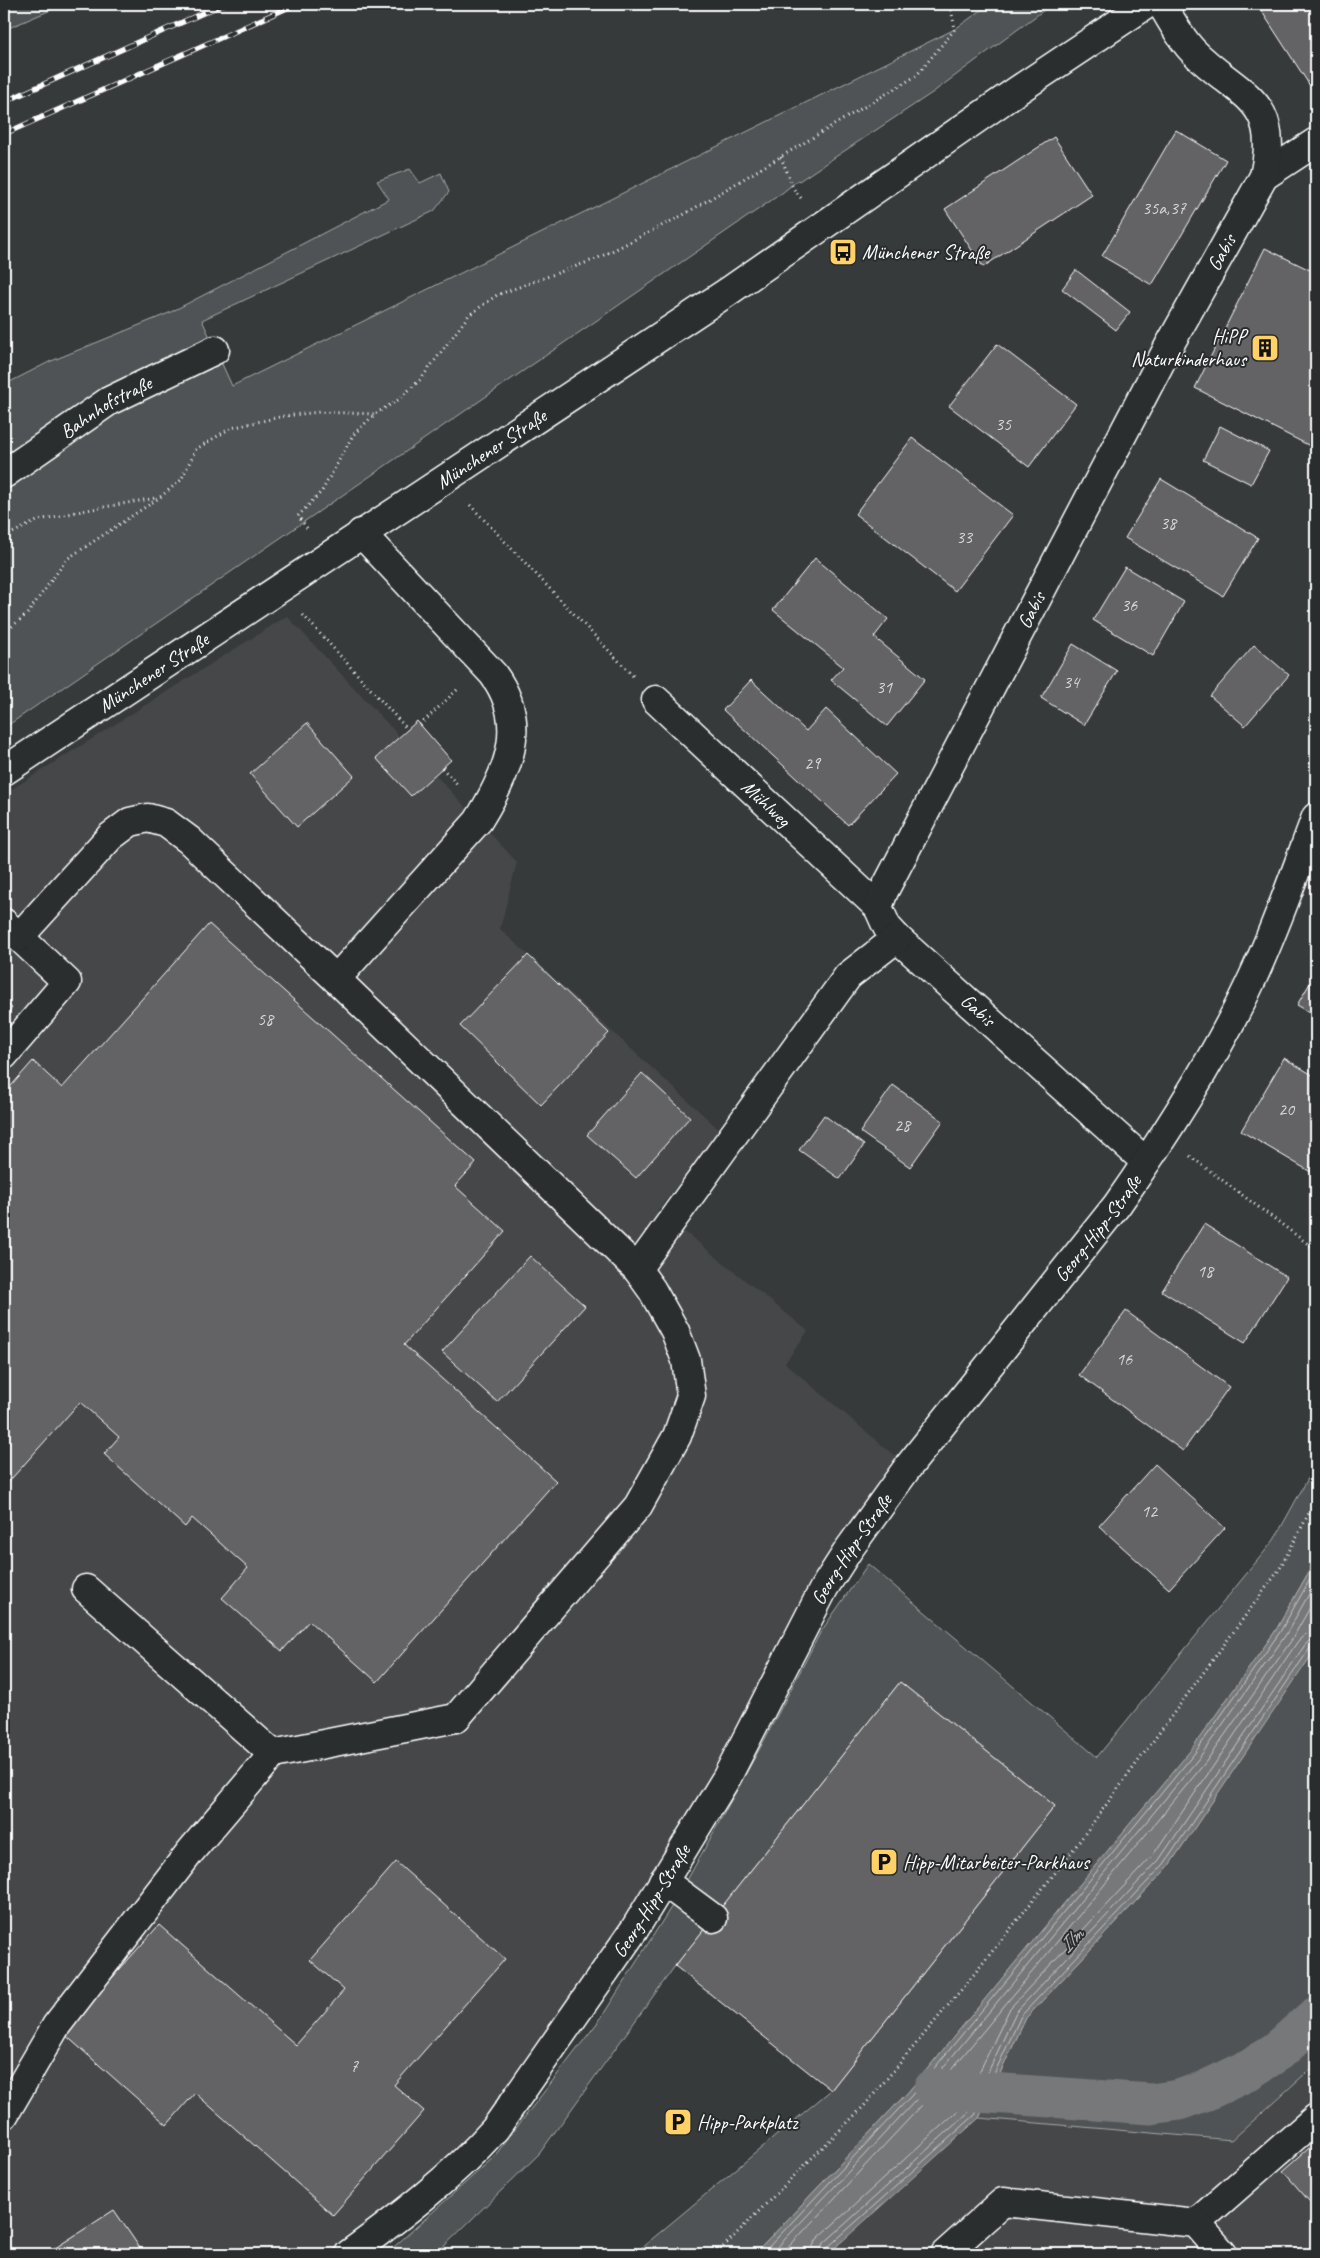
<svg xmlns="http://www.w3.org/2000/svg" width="1320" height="2258" font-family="Caveat,sans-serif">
<rect width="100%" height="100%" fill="#373a3b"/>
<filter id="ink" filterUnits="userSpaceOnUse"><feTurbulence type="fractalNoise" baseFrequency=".02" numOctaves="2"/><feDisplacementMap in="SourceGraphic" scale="10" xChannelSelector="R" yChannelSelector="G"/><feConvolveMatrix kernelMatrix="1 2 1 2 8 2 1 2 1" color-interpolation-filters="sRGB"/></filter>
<g filter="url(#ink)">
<g fill="#444748">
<path d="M287,616L517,862L500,929L722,1132L658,1210L808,1331L785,1363L908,1467L634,1930L495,2129L349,2254H4V794Z"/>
<path d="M1316,2064V2254H828L979,2118L1232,2140Z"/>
</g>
<g fill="#505354" stroke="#a8a9aa">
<path d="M4,4H65L4,30Z"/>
<path d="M990,4H1052L932,93L799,181L798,180L782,193L4,728V385L49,362L169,313L389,199L377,181L410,169L420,183L441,173L449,192L434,211L202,320L232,386L955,29Z"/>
<path d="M1316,1464V1559L1276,1630L1191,1751L909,2091L755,2254H634L831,2090L1055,1806L900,1682L675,1966L539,2154L436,2254H386L493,2158L601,2018L680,1893L765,1739L820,1633L868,1564L1097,1757L1274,1540Z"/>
<path d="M1316,1647V2064L1232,2140L979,2118L1026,2018L1168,1867Z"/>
</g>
<path fill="#767879" stroke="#adaeaf" d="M1316,1559V1647L1313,1653L1168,1867L1026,2018L979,2118L828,2254H755L909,2091L1190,1751L1276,1630Z"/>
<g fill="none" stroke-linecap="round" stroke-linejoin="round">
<g stroke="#c8c9c9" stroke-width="1">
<path d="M762,2254L912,2095L1194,1754L1280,1632L1316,1569"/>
<path d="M771,2254L917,2099L1199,1758L1285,1636L1316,1582"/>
<path d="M782,2254L923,2104L1205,1763L1291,1641L1316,1597"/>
<path d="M812,2254L813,2246L817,2239L963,2106L1010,2008L1153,1855L1298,1641L1306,1634L1316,1632"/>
<path d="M819,2254L823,2244L970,2111L1016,2012L1159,1860L1305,1645L1309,1641L1316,1640"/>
<path d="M825,2254L827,2248L975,2115L1021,2016L1164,1864L1310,1648L1316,1646"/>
</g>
<path stroke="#767879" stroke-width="41" d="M934,2089L1151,2104L1179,2100L1207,2090L1245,2072L1278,2051L1316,2017"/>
</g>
<g fill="#636465" stroke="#fff">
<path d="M1257,4H1316V95Z"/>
<path d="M1176,130L1226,160L1152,285L1102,256Z"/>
<path d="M1054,137L1092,195L983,267L945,209Z"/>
<path d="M1265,248L1316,273V340L1313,347L1316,349V449L1195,388Z"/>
<path d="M1076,270L1130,312L1116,330L1062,289Z"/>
<path d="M997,344L1076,404L1029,467L949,406Z"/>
<path d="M1220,426L1269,451L1251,484L1203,460Z"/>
<path d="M912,438L1013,515L955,591L855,514Z"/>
<path d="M1161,479L1258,538L1223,596L1125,538Z"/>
<path d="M815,558L888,619L874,637L925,679L887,726L831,680L843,667L773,610Z"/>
<path d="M1125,567L1184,602L1153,656L1093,620Z"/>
<path d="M1073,644L1117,671L1084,725L1041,698Z"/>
<path d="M1254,645L1289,675L1245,726L1210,696Z"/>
<path d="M751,680L806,731L826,709L896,774L848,825L723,710Z"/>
<path d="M417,721L451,760L411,796L376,758Z"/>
<path d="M307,723L354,776L297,827L250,774Z"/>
<path d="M209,924L476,1163L455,1186L505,1231L404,1345L556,1481L377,1682L309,1621L282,1651L222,1598L248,1568L192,1518L185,1527L104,1454L119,1437L80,1402L4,1487V1205L7,1201L4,1198V1094L33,1061L62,1088Z"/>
<path d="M528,955L609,1033L541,1105L460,1026Z"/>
<path d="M1316,973V1016L1297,1005Z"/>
<path d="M4,1001L12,1008L4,1018Z"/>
<path d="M1284,1058L1316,1077V1175L1241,1131Z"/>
<path d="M642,1073L690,1117L636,1178L587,1135Z"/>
<path d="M893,1085L943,1121L910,1167L860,1132Z"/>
<path d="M824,1115L864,1145L840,1179L799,1150Z"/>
<path d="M1204,1224L1287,1277L1245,1343L1162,1291Z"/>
<path d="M530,1256L585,1306L497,1402L442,1352Z"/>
<path d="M1126,1311L1229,1387L1183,1451L1079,1375Z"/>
<path d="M1155,1464L1225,1528L1169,1589L1099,1526Z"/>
<path d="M900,1682L1055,1806L831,2090L675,1966Z"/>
<path d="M396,1862L505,1959L394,2085L424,2111L333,2215L195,2093L167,2125L63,2033L159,1925L296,2045L344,1990L310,1960Z"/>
<path d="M1316,2142V2209L1283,2171Z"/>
<path d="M114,2210L144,2254H46Z"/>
</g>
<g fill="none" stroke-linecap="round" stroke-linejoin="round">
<defs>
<g id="minor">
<path d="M1264,176L1316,142"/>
<path id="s1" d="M4,474L109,401L215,350"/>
<path id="s2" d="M656,700L878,907"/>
<path d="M4,923L67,982L4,1055"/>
<path d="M336,979L478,821C508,773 530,724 493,674L361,533"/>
<path id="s3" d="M1146,1162L897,938L887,927L878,907L884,891L1170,344L1264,176C1282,97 1237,96 1193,51C1180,38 1171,19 1161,4"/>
<path d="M637,1269L848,976L897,938"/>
<path d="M86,1589L273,1754"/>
<path d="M663,1881L713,1918"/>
<path d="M4,2115L56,2026L190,1852L273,1754L456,1718L638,1506L677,1436L691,1396L686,1360L675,1331L652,1290L637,1269L336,979L189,840L166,823L148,818L130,822L110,837L19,937"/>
<path d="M1196,2223L1316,2118"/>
<path id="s4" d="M349,2254C400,2217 453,2176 495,2129L634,1930L727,1777L824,1588L849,1549L908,1467L1117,1205C1168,1132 1216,1057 1253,977C1277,925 1296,870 1316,817"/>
<path d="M945,2254L1003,2202L1196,2223L1223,2254"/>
</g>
<g id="major">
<path id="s5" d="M4,771L729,291L1018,90L1147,4"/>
</g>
</defs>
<use href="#minor" stroke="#fff" stroke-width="31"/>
<use href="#major" stroke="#fff" stroke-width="31"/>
<g stroke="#fff" stroke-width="3" stroke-dasharray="1 4" stroke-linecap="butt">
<path d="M781,157L793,188L801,198"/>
<path d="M470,505L633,676"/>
<path d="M307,528L298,516L322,491L353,435L375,414L398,400L421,379L469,315L497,295L596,259L683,215L916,76L955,29L950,4"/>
<path d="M4,537L39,520L87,510L156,498"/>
<path d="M303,615L407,729"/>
<path d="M4,633L27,614L67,559L159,498L181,480L196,449L231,428L284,416L319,412L375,414"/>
<path d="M420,725L459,688"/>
<path d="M442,768L459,786"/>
<path d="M1190,1156L1316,1250"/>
<path d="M716,2254L864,2106L967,1983L1067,1858L1279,1570L1316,1500"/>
</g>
<use href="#minor" stroke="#2a2d2e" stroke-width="28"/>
<use href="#major" stroke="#2a2d2e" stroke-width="28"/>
<defs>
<g id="rail">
<path d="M4,102L223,4"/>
<path d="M4,134L296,4"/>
</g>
</defs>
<use href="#rail" stroke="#fff" stroke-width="5.5"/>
<use href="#rail" stroke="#2a2d2e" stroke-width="4" stroke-dasharray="11" stroke-linecap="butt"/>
</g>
</g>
<defs>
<symbol id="bus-square" viewBox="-11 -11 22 22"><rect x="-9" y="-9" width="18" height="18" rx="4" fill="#ffd166" stroke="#2a2d2e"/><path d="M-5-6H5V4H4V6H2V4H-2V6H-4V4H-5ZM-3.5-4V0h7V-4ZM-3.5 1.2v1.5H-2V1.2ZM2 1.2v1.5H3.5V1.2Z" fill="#111"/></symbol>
<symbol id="building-square" viewBox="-11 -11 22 22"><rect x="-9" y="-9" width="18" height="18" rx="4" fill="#ffd166" stroke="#2a2d2e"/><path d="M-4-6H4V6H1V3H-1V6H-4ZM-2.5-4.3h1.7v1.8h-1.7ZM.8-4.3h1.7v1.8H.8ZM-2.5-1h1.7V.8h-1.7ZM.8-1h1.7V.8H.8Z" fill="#111"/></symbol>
<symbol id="parking-square" viewBox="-11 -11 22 22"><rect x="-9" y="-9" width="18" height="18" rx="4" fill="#ffd166" stroke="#2a2d2e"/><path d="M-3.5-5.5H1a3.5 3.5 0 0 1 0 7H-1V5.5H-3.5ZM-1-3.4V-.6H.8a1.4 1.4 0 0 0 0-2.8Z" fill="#111"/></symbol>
</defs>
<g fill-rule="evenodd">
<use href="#bus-square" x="827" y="236" width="32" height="32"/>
<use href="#building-square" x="1249" y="332" width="32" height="32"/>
<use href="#parking-square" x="868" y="1846" width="32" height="32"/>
<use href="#parking-square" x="662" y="2106" width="32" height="32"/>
</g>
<g text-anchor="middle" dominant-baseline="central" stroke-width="4" stroke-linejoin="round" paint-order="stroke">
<g font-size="18" fill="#d8d8d8">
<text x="1164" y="208">35a,37</text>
<text x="1003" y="424">35</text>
<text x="1168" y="523">38</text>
<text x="964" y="537">33</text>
<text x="1129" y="605">36</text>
<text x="1071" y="682">34</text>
<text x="884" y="687">31</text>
<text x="812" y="763">29</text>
<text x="265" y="1019">58</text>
<text x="1286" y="1109">20</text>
<text x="902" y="1125">28</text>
<text x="1205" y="1271">18</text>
<text x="1124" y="1359">16</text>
<text x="1149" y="1511">12</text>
<text x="354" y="2066">7</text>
</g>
<g font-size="20" fill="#fff" stroke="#2a2d2e" text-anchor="start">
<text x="862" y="252">Münchener Straße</text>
<text x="1246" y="336" text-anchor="end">HiPP<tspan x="1246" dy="23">Naturkinderhaus</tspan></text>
<text x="903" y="1862">Hipp-Mitarbeiter-Parkhaus</text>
<text x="697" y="2122">Hipp-Parkplatz</text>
</g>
<g font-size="20" fill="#fff" stroke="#2a2d2e">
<text stroke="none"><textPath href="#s3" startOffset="1111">Gabis</textPath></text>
<text stroke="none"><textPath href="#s1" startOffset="122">Bahnhofstraße</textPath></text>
<text stroke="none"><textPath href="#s5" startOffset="584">Münchener Straße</textPath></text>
<text stroke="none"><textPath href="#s3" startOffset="706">Gabis</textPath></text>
<text stroke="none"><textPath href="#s5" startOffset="179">Münchener Straße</textPath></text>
<text stroke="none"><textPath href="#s2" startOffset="151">Mühlweg</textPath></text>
<text transform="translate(978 1010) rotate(42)">Gabis</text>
<text stroke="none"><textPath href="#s4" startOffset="1279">Georg-Hipp-Straße</textPath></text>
<text stroke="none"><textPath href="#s4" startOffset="874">Georg-Hipp-Straße</textPath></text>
<text stroke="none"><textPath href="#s4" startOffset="469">Georg-Hipp-Straße</textPath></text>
</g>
<g font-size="21" font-style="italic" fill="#b4b5b5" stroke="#2a2d2e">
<text transform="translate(1071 1940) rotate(-46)">Ilm</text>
</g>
</g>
<rect width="1320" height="2258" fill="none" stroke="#2a2d2e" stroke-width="20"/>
<rect x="10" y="10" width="1300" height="2238" fill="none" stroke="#fff" stroke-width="2" filter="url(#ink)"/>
</svg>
